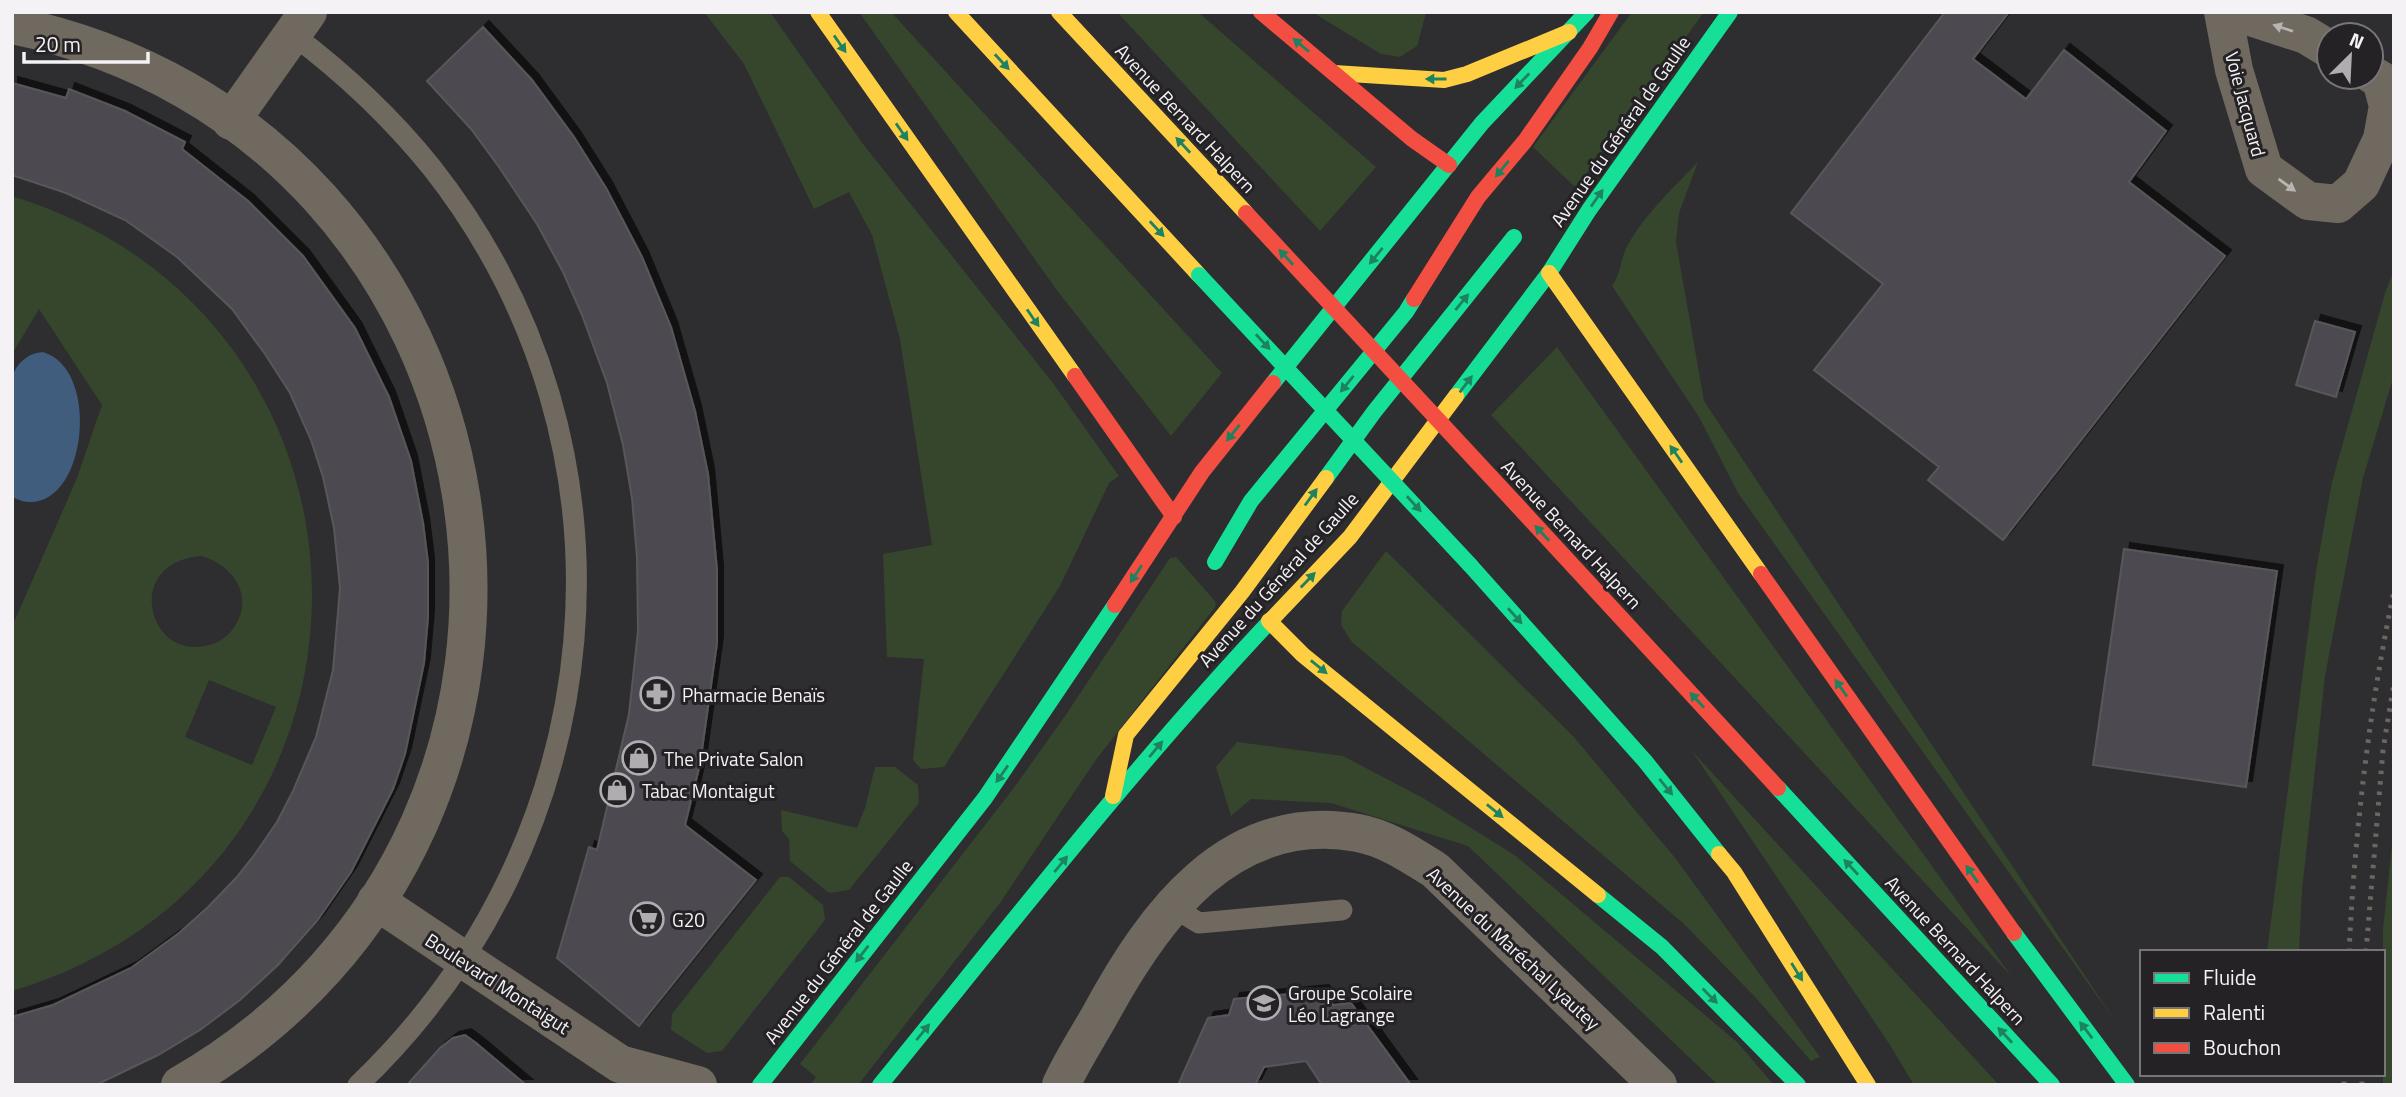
<svg xmlns="http://www.w3.org/2000/svg" width="2406" height="1097" font-family="'Titillium Web',sans-serif">
<defs>
<filter id="shadow"><feDropShadow dx="6" dy="-6" stdDeviation="0" flood-color="#0009"/></filter>
</defs>
<rect width="100%" height="100%" fill="#2e2d2f"/>
<g fill="#35462d" fill-rule="evenodd">
<path d="M704,12H770L863,144L1053,383L1119,476L1109,483L1060,586L944,767L921,769L913,760L924,659L887,657L883,554L932,545L900,339L872,235L849,192L814,209L744,64Z"/>
<path d="M859,12H891L1222,373L1171,436L1056,289Z"/>
<path d="M1117,12H1198L1376,167L1320,231Z"/>
<path d="M1312,12H1425L1426,13L1417,46L1400,57L1381,54Z"/>
<path d="M1632,12H1704L1576,188L1533,147Z"/>
<path d="M1698,162L1679,213L1676,242L1704,401L2115,1021L1738,493L1699,417L1612,286C1622,272 1620,256 1630,241C1648,211 1674,187 1698,162Z"/>
<path d="M12,196C411,319 413,871 12,991V618L15,620L77,478L102,405L39,309L12,354ZM202,556C235,566 256,599 232,630C225,639 216,644 205,646C146,658 124,561 202,556ZM209,680L276,707L252,765L185,737Z"/>
<path d="M2394,270V375L2363,478L2325,676L2302,891L2299,952H2267L2316,571L2332,482L2385,293Z"/>
<path d="M1557,347L2012,977L1491,415Z"/>
<path d="M1386,551L1574,737L1676,859L1820,1057L1811,1061L1756,998L1684,924L1352,642L1341,625L1342,611Z"/>
<path d="M1176,557L1215,601L1216,606L1095,761L1000,903L858,1085H810L816,1077L800,1064L1016,785L1065,716L1170,558Z"/>
<path d="M1237,742L1343,756L1423,798L1516,856L1737,1042L1774,1085H1718L1468,846L1331,803L1251,799L1231,816L1216,767Z"/>
<path d="M1692,751L1999,1085H1914L1890,1045Z"/>
<path d="M875,767H895L918,785L919,803L849,890L829,893L790,861L789,839L782,831L781,810L857,828L865,808Z"/>
<path d="M2394,827V1085H2383V929Z"/>
<path d="M780,877H789L823,905L825,920L722,1051L707,1053L671,1030L672,1014Z"/>
</g>
<path fill="#415d7e" d="M43,352C101,369 87,506 28,502C23,502 17,499 12,497C12,478 8,383 14,372C20,360 30,353 43,352Z"/>
<g fill="#4e4951" stroke="#585759" stroke-width="2" filter="url(#shadow)">
<path d="M1945,12H2009L1973,59L2026,99L2064,50L2166,131L2129,182L2225,256L2003,540L1928,480L1939,467L1814,370L1883,284L1791,213Z"/>
<path d="M483,27L532,80L574,137L606,188L642,257L671,327L695,411L708,474L717,570V643L700,764L685,825L756,880L639,1026L557,958L589,847L597,850L629,714L638,631L637,557L632,498L623,445L607,383L582,315L563,272L537,224L499,167L471,129L427,81Z"/>
<path d="M12,83L66,98L69,89L125,111L185,142L182,149L248,201L303,256L355,328L389,397L411,461L423,523L428,563V617L424,663L405,754L393,789L351,872L317,921L278,965L240,1000L200,1030L158,1055L96,1085H12V1017L53,1005L131,968L179,933L208,907L236,878L255,854L277,822L293,791L316,737L333,670L340,588L334,528L323,477L311,440L290,393L265,354L232,309L177,257L125,220L66,193L12,175Z"/>
<path d="M2315,321L2355,332L2336,397L2296,385Z"/>
<path d="M2124,549L2277,571L2246,787L2093,765Z"/>
<path d="M1323,991L1333,1005L1351,1003L1411,1085H1322L1306,1061L1264,1067L1255,1085H1178L1208,1018L1229,1015L1234,999Z"/>
<path d="M465,1035L476,1043L526,1085H407L440,1048L453,1038Z"/>
</g>
<g fill="none" stroke-linecap="round" stroke-linejoin="round">
<g stroke="#6f695f" stroke-width="21">
<path d="M292,34C344,73 391,117 432,168C653,449 614,841 358,1085"/>
<path d="M1171,906L1199,923L1342,910"/>
</g>
<g stroke="#6f695f" stroke-width="38">
<path d="M2223,12L2234,70L2264,169L2308,201L2338,204L2361,184L2382,139L2388,106L2381,80L2371,74"/>
<path d="M2235,12L2306,35L2329,49"/>
<path d="M12,25C529,132 637,822 180,1085"/>
<path d="M231,121L308,12"/>
<path d="M376,901L620,1064L698,1085"/>
<path d="M1061,1085C1072,1061 1087,1038 1100,1015C1154,915 1230,810 1358,833C1386,838 1411,855 1435,870L1658,1085"/>
</g>
<g stroke="#16e098" stroke-width="16">
<path d="M1273,383L1482,123L1587,12"/>
<path d="M1456,396L1549,273L1589,210L1730,12"/>
<path d="M1326,478L1374,412L1514,237"/>
<path d="M1215,562L1251,501L1406,312L1414,299"/>
<path d="M1470,565L1645,761L1719,854"/>
<path d="M1778,788L2052,1085"/>
<path d="M1598,895L1662,947L1798,1085"/>
<path d="M2014,933L2127,1085"/>
<path d="M760,1085L985,798L1115,605"/>
<path d="M880,1085C1008,928 1133,767 1272,619"/>
</g>
<g stroke="#ffcf43" stroke-width="16">
<path d="M818,12L1075,376"/>
<path d="M956,12L1199,275"/>
<path d="M1059,12L1246,213"/>
<path d="M1334,73L1444,80L1467,74L1569,32"/>
<path d="M1549,273L1761,574"/>
<path d="M1272,619L1350,537L1456,396"/>
<path d="M1269,621L1303,655L1598,895"/>
<path d="M1113,796L1126,735L1242,592L1326,478"/>
<path d="M1719,854L1734,872L1868,1085"/>
</g>
<g stroke="#f24e42" stroke-width="16">
<path d="M1261,12L1412,139L1449,165"/>
<path d="M1414,299L1478,197L1525,141L1590,48L1611,12"/>
<path d="M1075,376L1174,517"/>
<path d="M1516,504L1778,788"/>
<path d="M1761,574L2014,933"/>
<path d="M1115,605L1202,472L1273,383"/>
</g>
<g stroke="#6a6762" stroke-width="5" stroke-dasharray="3.5 7" stroke-linecap="butt">
<path d="M2349,952C2355,830 2369,710 2394,591"/>
<path d="M2366,952L2383,750L2394,683"/>
<path d="M2344,1085V1074"/>
<path d="M2362,1085V1074"/>
</g>
<path stroke="#16e098" stroke-width="16" d="M1199,275L1470,565"/>
<path stroke="#f24e42" stroke-width="16" d="M1246,213L1516,504"/>
</g>
<defs><path id="oneway-solid" d="M-6-.8H1V-3.2L6.5 0L1 3.2V.8H-6Z" transform="scale(1.75)"/></defs>
<g fill="#b8b4b2">
<use href="#oneway-solid" transform="translate(2283 28) rotate(-162)"/>
<use href="#oneway-solid" transform="translate(2287 185) rotate(36)"/>
</g>
<g fill="#1e815f">
<use href="#oneway-solid" transform="translate(840 44) rotate(55)"/>
<use href="#oneway-solid" transform="translate(1301 45) rotate(-140)"/>
<use href="#oneway-solid" transform="translate(1002 62) rotate(47)"/>
<use href="#oneway-solid" transform="translate(1436 79) rotate(180)"/>
<use href="#oneway-solid" transform="translate(1522 81) rotate(134)"/>
<use href="#oneway-solid" transform="translate(902 132) rotate(55)"/>
<use href="#oneway-solid" transform="translate(1183 145) rotate(-133)"/>
<use href="#oneway-solid" transform="translate(1502 169) rotate(129)"/>
<use href="#oneway-solid" transform="translate(1597 198) rotate(-55)"/>
<use href="#oneway-solid" transform="translate(1157 229) rotate(47)"/>
<use href="#oneway-solid" transform="translate(1376 256) rotate(129)"/>
<use href="#oneway-solid" transform="translate(1286 257) rotate(-133)"/>
<use href="#oneway-solid" transform="translate(1462 302) rotate(-51)"/>
<use href="#oneway-solid" transform="translate(1033 318) rotate(55)"/>
<use href="#oneway-solid" transform="translate(1263 342) rotate(47)"/>
<use href="#oneway-solid" transform="translate(1347 384) rotate(129)"/>
<use href="#oneway-solid" transform="translate(1466 384) rotate(-53)"/>
<use href="#oneway-solid" transform="translate(1233 433) rotate(129)"/>
<use href="#oneway-solid" transform="translate(1676 454) rotate(-125)"/>
<use href="#oneway-solid" transform="translate(1311 497) rotate(-54)"/>
<use href="#oneway-solid" transform="translate(1414 504) rotate(47)"/>
<use href="#oneway-solid" transform="translate(1542 533) rotate(-133)"/>
<use href="#oneway-solid" transform="translate(1136 574) rotate(124)"/>
<use href="#oneway-solid" transform="translate(1308 580) rotate(-46)"/>
<use href="#oneway-solid" transform="translate(1515 616) rotate(48)"/>
<use href="#oneway-solid" transform="translate(1319 667) rotate(39)"/>
<use href="#oneway-solid" transform="translate(1841 688) rotate(-125)"/>
<use href="#oneway-solid" transform="translate(1697 700) rotate(-133)"/>
<use href="#oneway-solid" transform="translate(1156 749) rotate(-50)"/>
<use href="#oneway-solid" transform="translate(1002 774) rotate(125)"/>
<use href="#oneway-solid" transform="translate(1666 787) rotate(51)"/>
<use href="#oneway-solid" transform="translate(1495 811) rotate(39)"/>
<use href="#oneway-solid" transform="translate(1061 864) rotate(-51)"/>
<use href="#oneway-solid" transform="translate(1851 867) rotate(-133)"/>
<use href="#oneway-solid" transform="translate(1972 874) rotate(-125)"/>
<use href="#oneway-solid" transform="translate(862 954) rotate(128)"/>
<use href="#oneway-solid" transform="translate(1797 972) rotate(58)"/>
<use href="#oneway-solid" transform="translate(1710 996) rotate(45)"/>
<use href="#oneway-solid" transform="translate(2086 1030) rotate(-127)"/>
<use href="#oneway-solid" transform="translate(923 1032) rotate(-51)"/>
<use href="#oneway-solid" transform="translate(2005 1035) rotate(-133)"/>
</g>
<defs>
<symbol id="pharmacy-ring" viewBox="-11 -11 22 22"><circle r="9.5" fill="#252226" stroke="#afadb0" stroke-width="1.5"/><path d="M-2-6h4v4h4v4h-4v4h-4v-4h-4v-4h4Z" fill="#afadb0"/></symbol>
<symbol id="shop-ring" viewBox="-11 -11 22 22"><circle r="9.5" fill="#252226" stroke="#afadb0" stroke-width="1.5"/><path d="M-5-2.5h2.3a2.7 3.5 0 0 1 5.4 0H5L5.5 6h-11ZM-1.5-2.5h3a1.5 2.3 0 0 0-3 0Z" fill="#afadb0"/></symbol>
<symbol id="supermarket-ring" viewBox="-11 -11 22 22"><circle r="9.5" fill="#252226" stroke="#afadb0" stroke-width="1.5"/><path d="M-6-5.5h2.5l.6 2H6L4.5 2H-2.5L-4.4-4H-6ZM-1.5 3.2a1.3 1.3 0 1 0 .1 0ZM3 3.2a1.3 1.3 0 1 0 .1 0Z" fill="#afadb0"/></symbol>
<symbol id="school-ring" viewBox="-11 -11 22 22"><circle r="9.5" fill="#252226" stroke="#afadb0" stroke-width="1.5"/><path d="M0-5L7-2L0 1L-7-2ZM-4 1L0 2.5L4 1V4Q0 6-4 4Z" fill="#afadb0"/></symbol>
</defs>
<g fill-rule="evenodd">
<use href="#pharmacy-ring" x="638" y="675" width="38" height="38"/>
<use href="#shop-ring" x="620" y="739" width="38" height="38"/>
<use href="#shop-ring" x="598" y="771" width="38" height="38"/>
<use href="#supermarket-ring" x="628" y="900" width="38" height="38"/>
<use href="#school-ring" x="1245" y="984" width="38" height="38"/>
</g>
<g text-anchor="middle" dominant-baseline="central" stroke-width="6" stroke-linejoin="round" paint-order="stroke">
<g font-size="19" fill="#f4f2f5" stroke="#252226">
<text transform="translate(2246 104) rotate(75)">Voie Jacquard</text>
<text transform="translate(1186 118) rotate(47)">Avenue Bernard Halpern</text>
<text transform="translate(1620 131) rotate(-55)">Avenue du Général de Gaulle</text>
<text transform="translate(1572 534) rotate(47)">Avenue Bernard Halpern</text>
<text transform="translate(1278 579) rotate(-48)">Avenue du Général de Gaulle</text>
<text transform="translate(1514 948) rotate(43)">Avenue du Maréchal Lyautey</text>
<text transform="translate(1956 950) rotate(47)">Avenue Bernard Halpern</text>
<text transform="translate(838 951) rotate(-52)">Avenue du Général de Gaulle</text>
<text transform="translate(498 983) rotate(33)">Boulevard Montaigut</text>
</g>
<g font-size="19" fill="#f4f2f5" stroke="#252226" text-anchor="start">
<text x="682" y="694">Pharmacie Benaïs</text>
<text x="664" y="758">The Private Salon</text>
<text x="642" y="790">Tabac Montaigut</text>
<text x="672" y="919">G20</text>
<text x="1288" y="992">Groupe Scolaire<tspan x="1288" dy="22">Léo Lagrange</tspan></text>
</g>
</g>
<rect width="2406" height="1097" fill="none" stroke="#f4f2f5" stroke-width="28"/>
<rect x="2140" y="950" width="245" height="126" fill="#252226" stroke="#787579" stroke-width="2"/>
<rect x="2154" y="973" width="35" height="10" fill="#16e098" stroke="#787579" stroke-width="2"/>
<text x="2203" y="985" font-size="21" fill="#f4f2f5">Fluide</text>
<rect x="2154" y="1008" width="35" height="10" fill="#ffcf43" stroke="#787579" stroke-width="2"/>
<text x="2203" y="1020" font-size="21" fill="#f4f2f5">Ralenti</text>
<rect x="2154" y="1043" width="35" height="10" fill="#f24e42" stroke="#787579" stroke-width="2"/>
<text x="2203" y="1055" font-size="21" fill="#f4f2f5">Bouchon</text>
<g transform="translate(2350 56) rotate(24)"><circle r="33" fill="#252226" stroke="#787579" stroke-width="2"/>
<path d="M0-5L12 26L0 18L-12 26Z" fill="#afadb0"/>
<text y="-10" font-size="19" font-weight="bold" text-anchor="middle" fill="#f4f2f5">N</text>
</g>
<path d="M24 52v10h124v-10" fill="none" stroke="#f4f2f5" stroke-width="3.5"/>
<text x="35" y="52" font-size="21" fill="#f4f2f5" stroke="#252226" stroke-width="5" paint-order="stroke">20 m</text>
</svg>
